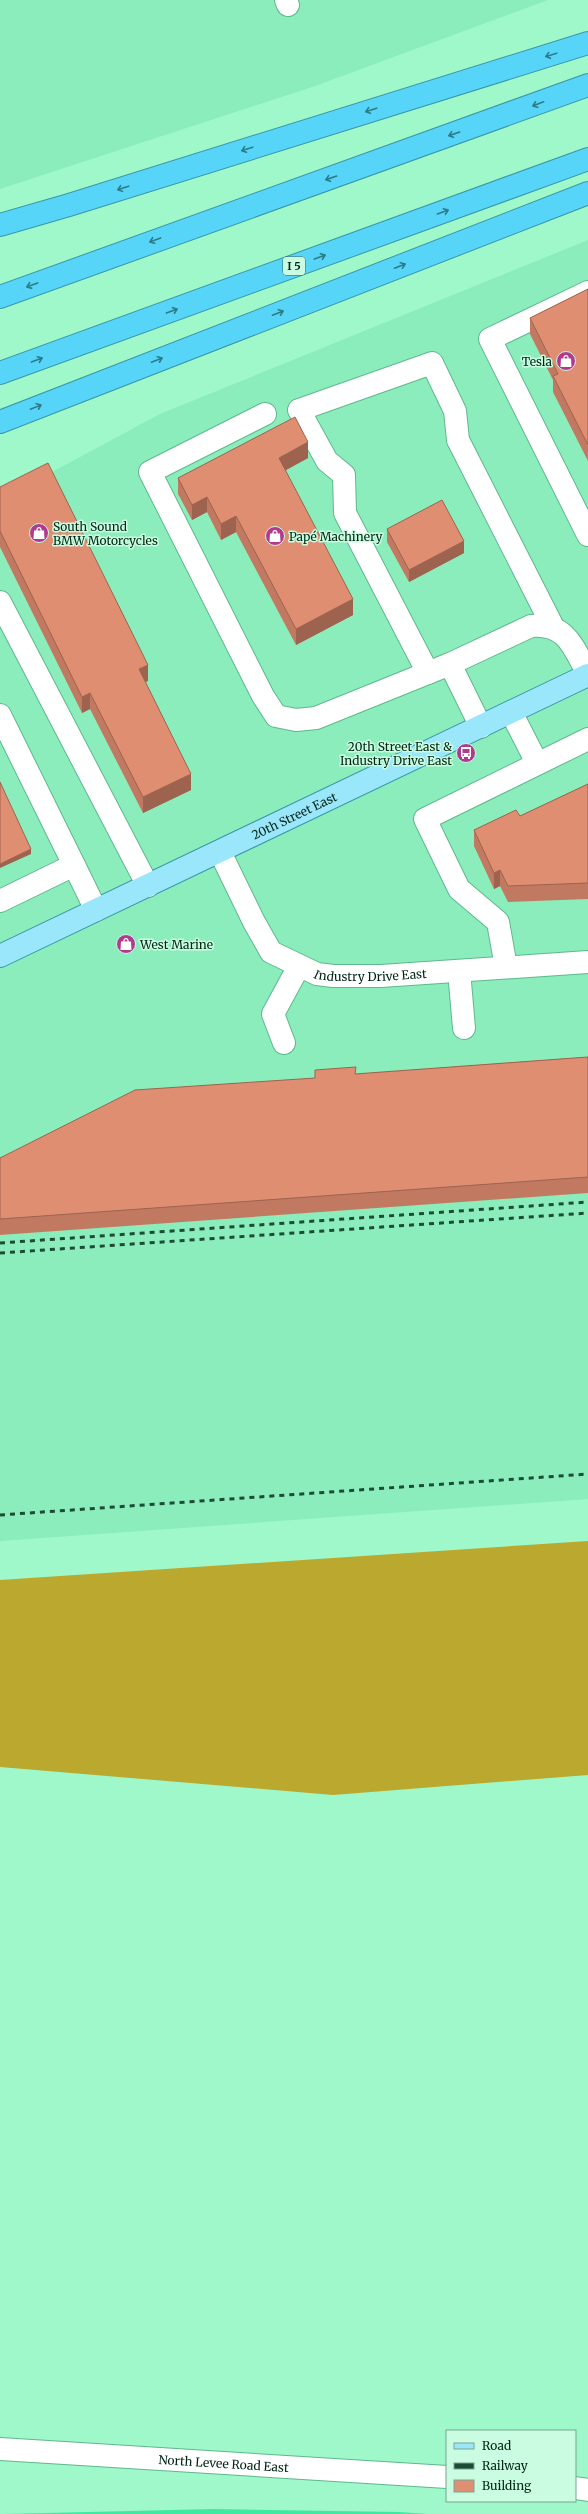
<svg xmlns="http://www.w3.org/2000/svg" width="588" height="2514" font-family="Merriweather,serif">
<rect width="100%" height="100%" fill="#9ef8c9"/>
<g fill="#8bedbc">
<path d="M0,0H548L315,86L0,189Z"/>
<path d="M588,240V1499L0,1541V500L160,414Z"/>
</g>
<path fill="#baa82f" d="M588,1541V1775L333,1795L0,1767V1580Z"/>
<path fill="#40e9a2" d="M214,2509L399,2512L428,2514H4Z"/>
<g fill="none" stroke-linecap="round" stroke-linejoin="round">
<defs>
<g id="minor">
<path d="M286,0L288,5"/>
<path d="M588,292L490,339L588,535"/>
<path d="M265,414L150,472L263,696L276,716L296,720L316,718L450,664L481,727"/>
<path d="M0,602L148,886"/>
<path d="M450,664L531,626C567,623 573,647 588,674"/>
<path d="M428,673L345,513L344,475L327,461L299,410L432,363L455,411L458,440L553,627"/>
<path d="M511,712L537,763"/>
<path d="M0,715L74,865"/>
<path id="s1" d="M220,852L254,922L271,952L317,974L333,976H381L588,962"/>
<path d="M0,901L74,865L96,910"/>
<path d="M506,967L498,922L459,889L425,819L588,739"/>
<path d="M459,971L464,1028"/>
<path d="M284,1043L273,1014L299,966"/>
<path id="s2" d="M0,2449L447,2477"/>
<path d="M575,2488L588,2490"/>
</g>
<g id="major">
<path id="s3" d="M0,956L588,675"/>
</g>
<g id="highway">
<path d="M0,225L69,205L588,43"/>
<path d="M0,297L588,85"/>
<path d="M0,373L588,159"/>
<path d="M0,422L588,193"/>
</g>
</defs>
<use href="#minor" stroke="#5fb88c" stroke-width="24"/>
<use href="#major" stroke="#3997a9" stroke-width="24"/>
<use href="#highway" stroke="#3997a9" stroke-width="24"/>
<use href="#minor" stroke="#fff" stroke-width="22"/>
<use href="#major" stroke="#9ae6fb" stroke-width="22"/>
<use href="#highway" stroke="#57d5f9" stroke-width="22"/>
<g stroke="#1d4b36" stroke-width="3" stroke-dasharray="5 5" stroke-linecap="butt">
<path d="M0,1243L588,1202"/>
<path d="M0,1253L588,1213"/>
<path d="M0,1515L588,1474"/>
</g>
</g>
<g fill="#c17a61">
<path d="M588,289V461L553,392V380L530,334V318Z"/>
<path d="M308,458L285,470L353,615L296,645L236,532L221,540L207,512L192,520L178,494V478Z"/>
<path d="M0,487L148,681L145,682L191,790L143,813L90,709L82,713L0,547Z"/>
<path d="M387,529L464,553L409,582L387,542Z"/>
<path d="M588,784V899L508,902L500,886L494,889L474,846V830L520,816Z"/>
<path d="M588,1057V1193L0,1235V1158L315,1078L356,1074Z"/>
</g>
<g fill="#9d634f">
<path d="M308,442V458L279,474V458Z"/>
<path d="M207,497V512L192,520V505Z"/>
<path d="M236,516V532L221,540V524Z"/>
<path d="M464,541V553L409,582V570Z"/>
<path d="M353,599V615L296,645V629Z"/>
<path d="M148,665V681L139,685V669Z"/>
<path d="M90,693V709L82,713V697Z"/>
<path d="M191,774V790L143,813V797Z"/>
<path d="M31,849V854L0,868V864Z"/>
<path d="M500,870V886L494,889V873Z"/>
</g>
<g fill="#e08e71" stroke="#9d634f">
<path d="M588,289V445L553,376L558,374L530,318Z"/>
<path d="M295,417L308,442L279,458L353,599L296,629L236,516L221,524L207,497L192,505L178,478Z"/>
<path d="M48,463L148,665L139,669L191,774L143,797L90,693L82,697L0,531V487Z"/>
<path d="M442,500L464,541L409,570L387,529Z"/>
<path d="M0,782L31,849L0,864Z"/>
<path d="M588,784V883L508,886L500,870L494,873L474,830L516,810L520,816Z"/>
<path d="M588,1057V1177L0,1219V1158L135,1090L315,1078V1070L356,1067L355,1074Z"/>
</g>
<defs><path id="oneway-shaft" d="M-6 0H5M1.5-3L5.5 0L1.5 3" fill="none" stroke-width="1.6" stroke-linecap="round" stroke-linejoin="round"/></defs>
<g stroke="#2c7d87">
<use href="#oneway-shaft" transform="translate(551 55) rotate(163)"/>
<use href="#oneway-shaft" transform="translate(538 104) rotate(159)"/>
<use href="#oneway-shaft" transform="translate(371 110) rotate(162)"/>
<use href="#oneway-shaft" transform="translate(454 134) rotate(161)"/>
<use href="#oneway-shaft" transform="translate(247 149) rotate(162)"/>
<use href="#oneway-shaft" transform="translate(331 178) rotate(161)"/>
<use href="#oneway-shaft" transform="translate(123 188) rotate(162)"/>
<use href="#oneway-shaft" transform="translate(443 212) rotate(-20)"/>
<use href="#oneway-shaft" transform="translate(155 240) rotate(160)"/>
<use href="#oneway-shaft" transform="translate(320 257) rotate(-20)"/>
<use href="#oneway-shaft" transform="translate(400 266) rotate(-21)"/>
<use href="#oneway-shaft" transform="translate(32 285) rotate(160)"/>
<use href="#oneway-shaft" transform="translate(172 311) rotate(-20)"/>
<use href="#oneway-shaft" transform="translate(278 313) rotate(-21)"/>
<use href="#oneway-shaft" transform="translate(37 360) rotate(-20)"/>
<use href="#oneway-shaft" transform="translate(157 360) rotate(-21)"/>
<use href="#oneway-shaft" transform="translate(36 407) rotate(-22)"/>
</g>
<defs>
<symbol id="shop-disc" viewBox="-11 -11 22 22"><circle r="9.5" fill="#b13a90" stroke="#c9fce0"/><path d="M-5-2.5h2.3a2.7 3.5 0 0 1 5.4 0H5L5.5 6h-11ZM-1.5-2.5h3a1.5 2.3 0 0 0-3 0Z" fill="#fff"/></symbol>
<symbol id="bus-disc" viewBox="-11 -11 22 22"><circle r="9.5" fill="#b13a90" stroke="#c9fce0"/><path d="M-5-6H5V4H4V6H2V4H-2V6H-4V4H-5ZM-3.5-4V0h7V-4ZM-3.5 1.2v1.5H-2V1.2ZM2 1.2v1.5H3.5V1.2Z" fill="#fff"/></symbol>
</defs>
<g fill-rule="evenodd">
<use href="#shop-disc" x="555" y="350" width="22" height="22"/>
<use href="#shop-disc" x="28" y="522" width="22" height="22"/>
<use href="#shop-disc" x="264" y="525" width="22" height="22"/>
<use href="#bus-disc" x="455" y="742" width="22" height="22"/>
<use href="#shop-disc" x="115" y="933" width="22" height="22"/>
</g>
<g text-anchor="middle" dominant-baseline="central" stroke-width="3" stroke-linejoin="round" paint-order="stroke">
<rect fill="#c9fce0" stroke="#3c6652" stroke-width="1" x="283" y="257" width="22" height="18" rx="3"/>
<g font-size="11" font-weight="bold" fill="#002515">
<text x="294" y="266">I 5</text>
</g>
<g font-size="12" fill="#002515" stroke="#c9fce0" text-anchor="start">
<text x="552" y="361" text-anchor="end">Tesla</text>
<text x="53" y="526">South Sound<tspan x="53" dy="14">BMW Motorcycles</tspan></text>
<text x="289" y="536">Papé Machinery</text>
<text x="452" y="746" text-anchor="end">20th Street East &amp;<tspan x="452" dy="14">Industry Drive East</tspan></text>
<text x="140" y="944">West Marine</text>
</g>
<g font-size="12" fill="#002515" stroke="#c9fce0">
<text stroke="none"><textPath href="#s3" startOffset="326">20th Street East</textPath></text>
<text stroke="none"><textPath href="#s1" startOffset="217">Industry Drive East</textPath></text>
<text stroke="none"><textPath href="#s2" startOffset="224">North Levee Road East</textPath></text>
</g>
</g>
<rect x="446" y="2430" width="130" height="72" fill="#c9fce0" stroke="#79a68f"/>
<rect x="454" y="2443" width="20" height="6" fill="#9ae6fb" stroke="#79a68f"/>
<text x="482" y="2450" font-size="12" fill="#002515">Road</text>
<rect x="454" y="2463" width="20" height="6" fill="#1d4b36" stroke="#79a68f"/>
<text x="482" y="2470" font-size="12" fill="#002515">Railway</text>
<rect x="454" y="2480" width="20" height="12" fill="#e08e71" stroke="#79a68f"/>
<text x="482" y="2490" font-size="12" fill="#002515">Building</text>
</svg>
